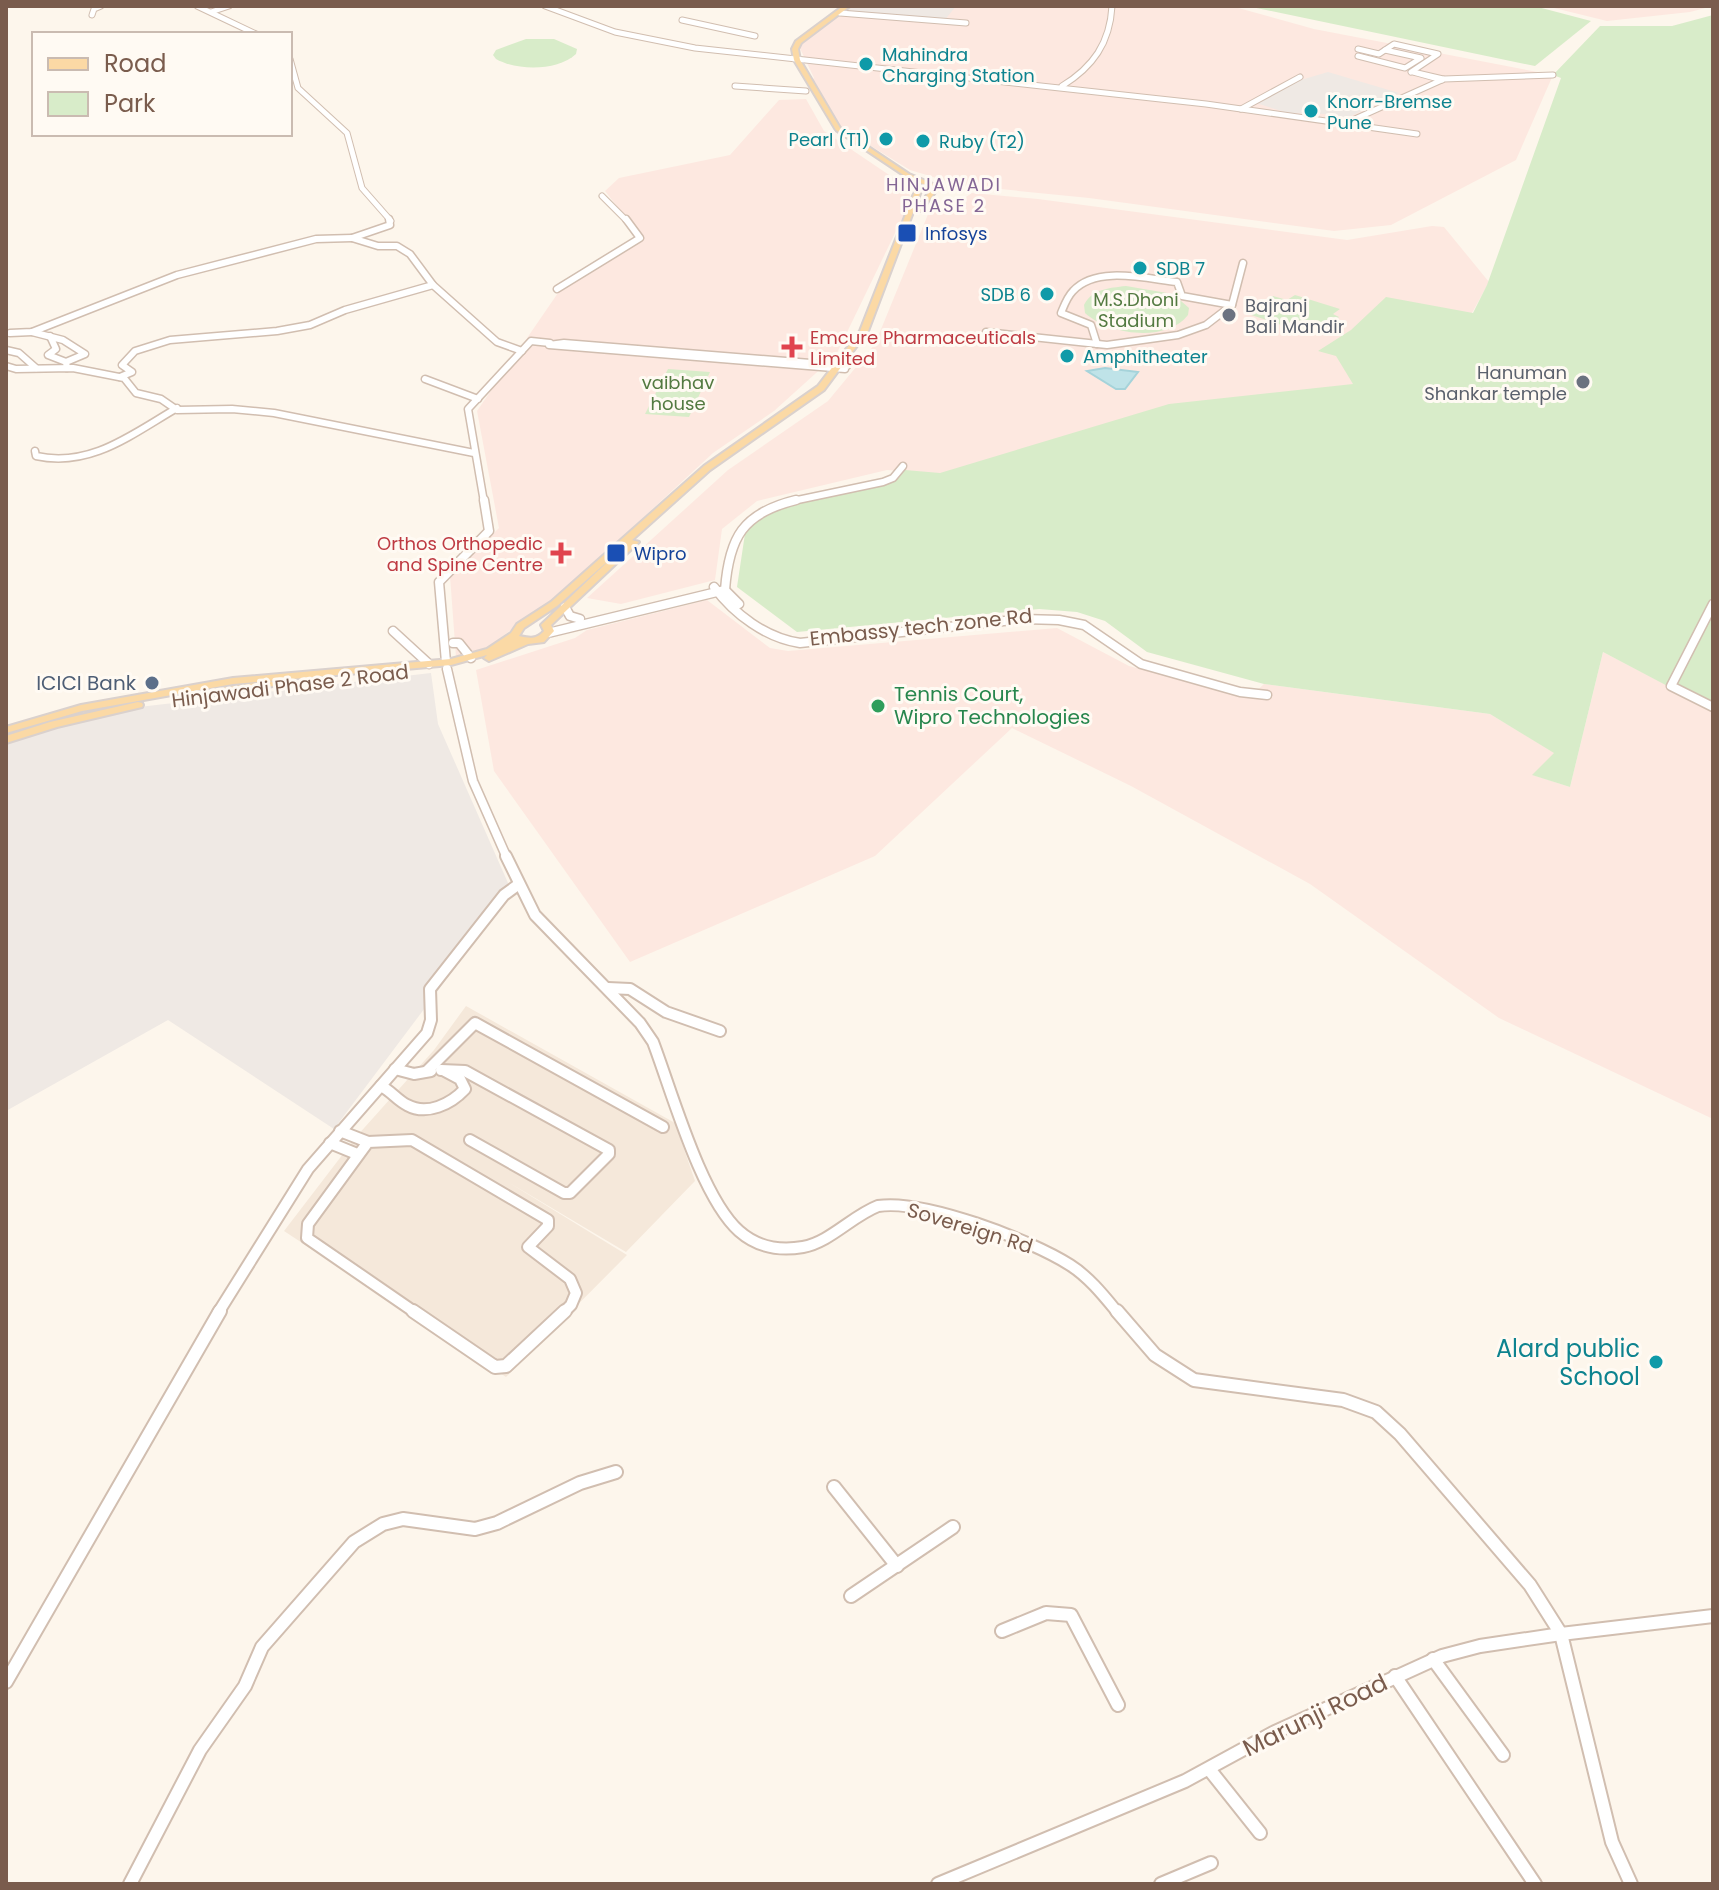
<svg xmlns="http://www.w3.org/2000/svg" width="1719" height="1890" font-family="Poppins,sans-serif">
<rect width="100%" height="100%" fill="#fdf6ec"/>
<path fill="#f5e8da" d="M466,1006L675,1123L695,1181L626,1252L508,1182L627,1255L506,1377L284,1231L356,1137L434,1050Z"/>
<g fill="#fde8e0">
<path d="M851,6H1231L1314,29L1553,75L1516,160L1391,225L1334,231L1089,198L960,185L910,170L835,124L815,82L811,81L814,78L798,44Z"/>
<path d="M1546,6H1713L1690,12L1607,21Z"/>
<path d="M806,99L824,131L901,183L912,198L836,355L774,411L713,453L566,589L488,647L456,657L450,576L499,528L477,411L560,290L640,236L605,191L619,178L730,155L779,100Z"/>
<path d="M972,193L1038,199L1347,240L1432,226L1444,227L1489,282L1461,333L1428,368L942,474L887,470L757,501L722,529L715,580L621,604L587,598L728,470L828,401L875,344L931,207L954,205Z"/>
<path d="M707,600L770,648L788,651L1057,628L1129,666L1249,698L1264,684L1490,714L1555,753L1533,775L1570,787L1603,652L1713,709V1119L1499,1018L1310,884L1131,786L1012,728L875,856L630,962L494,771L476,670L575,638L587,630Z"/>
</g>
<g fill="#efe9e4">
<path d="M852,6H956L944,21L845,12Z"/>
<path d="M1328,72L1399,93L1345,119L1327,114L1288,113L1256,103L1294,82Z"/>
<path d="M431,673L438,724L512,892L334,1129L168,1020L6,1111V742L47,726L139,707Z"/>
</g>
<g fill="#d8ecc9">
<path d="M1247,6H1534L1591,21L1535,66Z"/>
<path d="M1713,15V710L1603,652L1570,787L1532,775L1554,753L1490,714L1264,684L1147,652L1105,621L1077,612L1039,609L797,632L737,587L746,527L774,509L884,485L905,470L940,473L1169,404L1353,384L1336,356L1318,351L1351,330L1386,297L1473,313L1487,285L1561,78L1553,75L1600,26H1672Z"/>
<path d="M526,39H554L577,49L576,54C558,71 517,71 496,59L493,55L496,50Z"/>
<path d="M1126,286L1173,294L1189,308L1188,315C1166,343 1109,335 1085,313L1084,305C1092,289 1109,288 1126,286Z"/>
<path d="M1295,295L1340,309L1333,314L1339,317L1312,335L1245,313L1273,296L1287,300Z"/>
<path d="M668,369L710,372L689,417L645,414Z"/>
</g>
<path fill="#bfe3e8" stroke="#a5d3da" stroke-width="2" d="M1105,368L1138,372L1125,389H1116L1087,371Z"/>
<g fill="none" stroke-linecap="round" stroke-linejoin="round">
<defs>
<g id="minor-far4">
<path d="M197,6L256,34"/>
<path d="M545,6L615,32L695,48L1206,104L1417,134"/>
<path d="M211,12L229,6"/>
<path d="M840,13L966,23"/>
<path d="M92,15L94,9L101,6"/>
<path d="M682,20L755,36"/>
<path d="M1358,49L1379,54L1394,44L1438,54L1411,72"/>
<path d="M1358,56L1405,68L1421,58L1385,50"/>
<path d="M290,59L298,88L347,133L362,188L391,221"/>
<path d="M1442,80L1413,72L1443,79"/>
<path d="M735,86L806,91"/>
<path d="M1062,86C1093,67 1110,43 1112,6"/>
<path d="M1241,109L1300,77"/>
<path d="M1346,123L1444,79L1553,75"/>
<path d="M602,196L627,221"/>
</g>
<g id="minor-far3">
<path d="M389,219L390,225L352,238L378,246H397L410,254L433,285L497,342L522,351"/>
<path d="M557,289L640,238L626,219"/>
<path d="M32,332L63,340L85,354L66,362L67,368"/>
<path d="M986,332L1107,345L1178,335L1206,325L1232,305L1243,263"/>
<path d="M10,333L32,332L177,275L316,239L352,238"/>
<path d="M50,336L56,349L48,355L66,362"/>
<path d="M1097,344L1091,325L1061,313C1064,306 1067,297 1073,291C1096,265 1148,279 1177,282L1182,296L1232,305"/>
<path d="M6,350L19,353L36,368"/>
<path d="M6,366L16,369L73,368L124,378L136,393L161,399L177,410L232,409L274,413L474,453"/>
<path d="M845,369L549,345L564,343L847,366"/>
<path d="M120,377L132,372L122,365L135,351L170,340L277,331L310,325L345,310L433,285"/>
<path d="M425,379L478,399"/>
<path d="M35,451L36,456C91,468 132,434 177,408"/>
<path d="M484,502L468,409L531,341L550,343"/>
<path d="M788,502L883,482L893,478L903,466"/>
</g>
<g id="minor-far2">
<path d="M714,587C734,614 766,638 800,643L1023,619L1059,620L1084,625L1141,664L1240,692L1267,695"/>
<path d="M725,590L739,604"/>
<path d="M1713,604L1671,686L1713,707"/>
<path d="M565,607L570,616L580,619"/>
<path d="M393,631L429,664"/>
<path d="M548,633L725,590C729,537 743,513 796,500"/>
<path d="M453,643H459L471,658"/>
<path d="M446,662L439,582L489,531L484,500"/>
<path d="M447,669L473,781L507,858"/>
</g>
<g id="minor-far1">
<path d="M506,856L535,915L640,1023L653,1042C672,1092 701,1197 739,1231C757,1247 780,1251 803,1247C830,1242 852,1216 878,1206C924,1199 1031,1240 1070,1265C1089,1277 1104,1296 1118,1313"/>
<path d="M608,988L630,989L666,1012L720,1031"/>
<path d="M395,1069L414,1074L431,1071"/>
<path d="M441,1070L465,1071L609,1150V1154L570,1193H564L470,1140"/>
<path d="M427,1071L475,1023L663,1127"/>
<path d="M381,1086C391,1091 397,1100 407,1105C427,1116 451,1104 465,1089L460,1079L445,1071"/>
<path d="M340,1131L368,1142"/>
<path d="M330,1143L357,1154"/>
<path d="M218,1313L308,1169L427,1033L431,1020L430,989L504,895L519,884"/>
<path d="M416,1313L307,1238L308,1224L368,1142L412,1140L548,1220V1226L528,1247L570,1279L576,1293L571,1305L563,1313"/>
</g>
<g id="minor">
<path d="M413,1311L495,1367L506,1366L565,1311"/>
<path d="M1117,1311L1155,1355L1194,1380L1343,1400L1376,1412L1400,1434L1530,1585L1561,1634L1612,1842L1631,1884"/>
<path d="M834,1487L897,1566"/>
<path d="M851,1596L953,1527"/>
<path d="M1002,1631L1046,1613L1071,1615L1118,1705"/>
<path d="M1433,1659L1503,1755"/>
<path d="M1395,1676L1535,1884"/>
<path d="M6,1682L220,1311"/>
<path d="M1209,1769L1260,1833"/>
<path d="M130,1884L200,1750L245,1686L262,1647L354,1542L383,1524L403,1519L475,1529L497,1523L580,1483L616,1472"/>
<path d="M938,1884L1185,1781L1273,1733L1442,1656L1480,1646L1561,1634L1713,1616"/>
<path d="M1161,1884L1211,1863"/>
</g>
<g id="major">
<path d="M843,6H850L801,43L798,49L800,60L840,128L909,174L938,186L939,187L921,211L916,210L932,188L905,176L836,130L794,60L792,49L796,41Z"/>
<path d="M918,189L921,191L868,331L824,390L710,470L632,540L639,542L551,625L554,631L544,642L528,644L489,661L484,658L487,655L451,665L233,684L82,711L6,733V727L81,705L233,678L451,659L487,649L511,633L517,624L551,602L704,466L818,386L860,331L915,191ZM618,552L543,623L541,625L544,631C536,640 529,638 519,636L524,628L557,606Z"/>
<path d="M269,681L273,682V686L216,695L211,692L216,689Z"/>
<path d="M138,702L142,703L143,705L142,707L57,727L6,743V736L50,722Z"/>
</g>
</defs>
<use href="#minor-far4" stroke="#d1beb0" stroke-width="7"/>
<use href="#minor-far3" stroke="#d1beb0" stroke-width="9"/>
<use href="#minor-far2" stroke="#d1beb0" stroke-width="11"/>
<use href="#minor-far1" stroke="#d1beb0" stroke-width="14"/>
<use href="#minor" stroke="#d1beb0" stroke-width="16"/>
<use href="#major" stroke="#dad1cd" stroke-width="4"/>
<use href="#minor-far4" stroke="#fff" stroke-width="5"/>
<use href="#minor-far3" stroke="#fff" stroke-width="6"/>
<use href="#minor-far2" stroke="#fff" stroke-width="8"/>
<use href="#minor-far1" stroke="#fff" stroke-width="10"/>
<use href="#minor" stroke="#fff" stroke-width="12"/>
<use href="#major" fill="#fbd9a5" fill-rule="evenodd"/>
</g>
<g fill="#0f9aa8" stroke="#fffaf3" stroke-width="3">
<circle cx="866" cy="64" r="8"/>
<circle cx="1311" cy="111" r="8"/>
<circle cx="886" cy="139" r="8"/>
<circle cx="923" cy="141" r="8"/>
<circle cx="1140" cy="268" r="8"/>
<circle cx="1047" cy="294" r="8"/>
<circle cx="1067" cy="356" r="8"/>
<circle cx="1656" cy="1362" r="8"/>
</g>
<g fill="#1a4fb4" stroke="#fffaf3" stroke-width="3">
<rect x="897" y="223" width="20" height="20" rx="4"/>
<rect x="606" y="543" width="20" height="20" rx="4"/>
</g>
<g fill="#6b7280" stroke="#fffaf3" stroke-width="3">
<circle cx="1229" cy="315" r="8"/>
<circle cx="1583" cy="382" r="8"/>
</g>
<g fill="#e0444e" stroke="#fffaf3" stroke-width="3">
<path d="M788 335h8v8h8v8h-8v8h-8v-8h-8v-8h8z"/>
<path d="M557 541h8v8h8v8h-8v8h-8v-8h-8v-8h8z"/>
</g>
<circle fill="#5c6f8a" stroke="#fffaf3" stroke-width="3" cx="152" cy="683" r="8"/>
<circle fill="#2e9e5b" stroke="#fffaf3" stroke-width="3" cx="878" cy="706" r="8"/>
<g text-anchor="middle" dominant-baseline="central" stroke-width="6" stroke-linejoin="round" paint-order="stroke">
<g font-size="18" fill="#0d838f" stroke="#fffaf3" text-anchor="start">
<text x="882" y="54">Mahindra<tspan x="882" dy="21">Charging Station</tspan></text>
<text x="1327" y="101">Knorr-Bremse<tspan x="1327" dy="21">Pune</tspan></text>
<text x="870" y="139" text-anchor="end">Pearl (T1)</text>
<text x="939" y="141">Ruby (T2)</text>
<text x="1156" y="268">SDB 7</text>
<text x="1031" y="294" text-anchor="end">SDB 6</text>
<text x="1083" y="356">Amphitheater</text>
</g>
<g font-size="18" letter-spacing="2" fill="#846695" stroke="#fffaf3">
<text x="944" y="184">HINJAWADI<tspan x="944" dy="21">PHASE 2</tspan></text>
</g>
<g font-size="18" fill="#164399" stroke="#fffaf3" text-anchor="start">
<text x="925" y="233">Infosys</text>
<text x="634" y="553">Wipro</text>
</g>
<g font-size="18" fill="#537a41" stroke="#fffaf3">
<text x="1136" y="299">M.S.Dhoni<tspan x="1136" dy="21">Stadium</tspan></text>
<text x="678" y="382">vaibhav<tspan x="678" dy="21">house</tspan></text>
</g>
<g font-size="18" fill="#5b616d" stroke="#fffaf3" text-anchor="start">
<text x="1245" y="305">Bajranj<tspan x="1245" dy="21">Bali Mandir</tspan></text>
<text x="1567" y="372" text-anchor="end">Hanuman<tspan x="1567" dy="21">Shankar temple</tspan></text>
</g>
<g font-size="18" fill="#be3a42" stroke="#fffaf3" text-anchor="start">
<text x="810" y="337">Emcure Pharmaceuticals<tspan x="810" dy="21">Limited</tspan></text>
<text x="543" y="543" text-anchor="end">Orthos Orthopedic<tspan x="543" dy="21">and Spine Centre</tspan></text>
</g>
<g font-size="20" fill="#7a5c4d" stroke="#fffaf3">
<text transform="translate(921 627) rotate(-6)">Embassy tech zone Rd</text>
<text transform="translate(290 686) rotate(-7)">Hinjawadi Phase 2 Road</text>
<text transform="translate(970 1228) rotate(17)">Sovereign Rd</text>
</g>
<g font-size="20" fill="#4e5e75" stroke="#fffaf3" text-anchor="end">
<text x="136" y="683">ICICI Bank</text>
</g>
<g font-size="20" fill="#27864d" stroke="#fffaf3" text-anchor="start">
<text x="894" y="694">Tennis Court,<tspan x="894" dy="23">Wipro Technologies</tspan></text>
</g>
<g font-size="24" fill="#0d838f" stroke="#fffaf3" text-anchor="end">
<text x="1640" y="1348">Alard public<tspan x="1640" dy="28">School</tspan></text>
</g>
<g font-size="24" fill="#7a5c4d" stroke="#fffaf3">
<text transform="translate(1315 1715) rotate(-26)">Marunji Road</text>
</g>
</g>
<rect width="1719" height="1890" fill="none" stroke="#7a5c4d" stroke-width="16"/>
<rect x="32" y="32" width="260" height="104" fill="#fffaf3" stroke="#cabbb1" stroke-width="2"/>
<rect x="48" y="58" width="40" height="12" fill="#fbd9a5" stroke="#cabbb1" stroke-width="2"/>
<text x="104" y="72" font-size="24" fill="#7a5c4d">Road</text>
<rect x="48" y="92" width="40" height="24" fill="#d8ecc9" stroke="#cabbb1" stroke-width="2"/>
<text x="104" y="112" font-size="24" fill="#7a5c4d">Park</text>
</svg>
